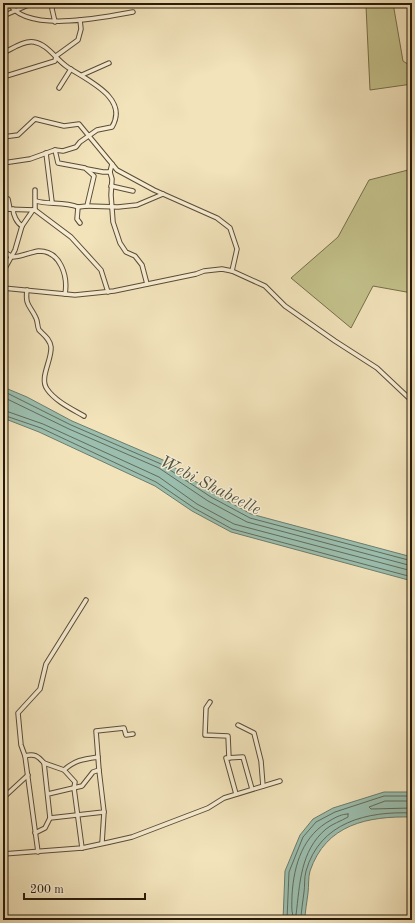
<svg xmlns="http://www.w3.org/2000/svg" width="415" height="923" font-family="'Old Standard TT',serif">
<rect width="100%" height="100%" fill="#f2e3bb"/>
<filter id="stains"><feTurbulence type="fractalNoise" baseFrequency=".005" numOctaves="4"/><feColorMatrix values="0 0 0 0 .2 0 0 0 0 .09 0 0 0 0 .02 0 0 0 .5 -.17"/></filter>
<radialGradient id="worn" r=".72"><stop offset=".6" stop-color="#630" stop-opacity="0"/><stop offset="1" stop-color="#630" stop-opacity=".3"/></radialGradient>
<g fill="#c3c18b" stroke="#766e4a">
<path d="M354,3H393L403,61L412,67V84L370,90L366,6Z"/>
<path d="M412,169V293L373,286L351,328L291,278L338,237L369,180Z"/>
</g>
<g fill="#9bbeae" stroke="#6d7c6c">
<path d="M3,387L27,397L72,421L163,460L213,493L251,514L412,557V581L231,532L192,511L155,486L39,432L3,418Z"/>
<path d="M384,792H412V817C368,816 326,824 310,871C308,878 309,886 308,893C307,902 305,911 305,920H283L285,871L300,835L313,819L333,808Z"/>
</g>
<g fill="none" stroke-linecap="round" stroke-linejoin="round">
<g stroke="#626c5c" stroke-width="1">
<path d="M3,391L71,425L161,464L211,497L250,518L412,561"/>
<path d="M3,397L69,429L159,468L208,501L247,522L412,566"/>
<path d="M3,410L43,424L159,477L197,504L234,524L412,571"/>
<path d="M3,415L41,428L156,482L194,508L232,529L412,577"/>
<path d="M412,801H385L369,807L371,809L412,808"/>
<path d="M348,814V817C341,821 332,824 326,829C300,851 300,884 296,915L293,916C291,910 292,902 292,895C294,864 303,835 331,820C336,817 342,814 348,814Z"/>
<path d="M287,920L289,872L303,837L316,822L335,812L384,796H412"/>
<path d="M301,920C301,911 303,901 304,892C305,886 304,878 306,871C320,822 367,811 412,813"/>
</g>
<defs>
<g id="street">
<path d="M9,3C25,34 106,17 133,12"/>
<path d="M53,3L52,9L55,22"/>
<path d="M3,16L33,3"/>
<path d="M3,53C12,49 24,40 34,42C47,44 56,59 66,66C84,79 130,97 112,127L97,130L80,142L76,147L63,151L55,150L30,159L3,163"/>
<path d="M82,75L109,63"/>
<path d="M3,77L55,61L56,56L78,40L81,29L80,20"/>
<path d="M59,88L71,69"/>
<path d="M3,137L18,135L35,119L64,126L79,124L117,170L154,190L217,218L230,228L237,249L232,271"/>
<path d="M55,150L58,163L85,168L94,176L87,206L78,207"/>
<path d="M46,153L52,202"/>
<path d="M112,164L110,172L112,179L111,195L113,222L120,243L126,252L135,256L142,265L147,284"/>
<path d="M87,169L103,172H110"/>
<path d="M111,186L133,191"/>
<path d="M35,190V210"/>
<path d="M8,199L10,209"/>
<path d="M36,201C48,205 64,201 78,207L77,219L80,223"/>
<path d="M87,206L118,207L137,205L163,194"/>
<path d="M3,209L35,210L71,237L101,270L108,292"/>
<path d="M13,209C13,215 17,223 22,226"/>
<path d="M3,251L11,256"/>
<path d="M12,257C21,257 30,252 39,251C61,251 68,277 65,294"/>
<path d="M3,272L15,250L22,226L33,210"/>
<path d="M3,288L75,295L114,291L196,274L204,271L222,269L232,271L265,286L285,306L335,341L377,368L412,401"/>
<path d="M27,290C25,306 30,305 36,318C38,322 37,326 39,330C44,335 50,339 51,347C52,360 39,378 47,389C55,401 72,409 84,416"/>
<path d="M210,702L206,708L205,735L228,736L229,758"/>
<path d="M238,725L254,733L261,761L263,786"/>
<path d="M25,756C34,753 38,756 44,763L50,818L104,812L99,770L93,772L82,786L48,794"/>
<path d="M98,757L96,731L124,728L126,735L133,734"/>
<path d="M44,763L64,770C75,760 84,759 98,757L99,770"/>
<path d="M64,770L75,782L74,788L82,848"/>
<path d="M236,794L226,758L243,757L252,789"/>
<path d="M3,798L28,775"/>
<path d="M35,833L45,828L50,818"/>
<path d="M102,843L104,812"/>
<path d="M38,852L25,756L21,745L18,713L40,689L46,664L86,600"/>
<path d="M3,854L82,848L110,842L132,837L208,808L224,798L280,781"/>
</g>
</defs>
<use href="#street" stroke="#5a4c36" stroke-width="5.5"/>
<use href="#street" stroke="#f7edd3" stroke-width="3.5"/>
</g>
<g text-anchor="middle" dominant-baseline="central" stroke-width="3" stroke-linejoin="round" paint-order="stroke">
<g font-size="17" font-style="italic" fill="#505343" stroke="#f7edd3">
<text transform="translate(210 486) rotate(27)">Webi Shabeelle</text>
</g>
</g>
<rect width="415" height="923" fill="none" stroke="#f2e3bb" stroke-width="16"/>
<rect x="4" y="4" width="407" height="915" fill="none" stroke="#281a0a" stroke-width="2"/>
<rect x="8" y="8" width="399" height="907" fill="none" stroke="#281a0a"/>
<path d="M24 893v6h121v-6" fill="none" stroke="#281a0a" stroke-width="2"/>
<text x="30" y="893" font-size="12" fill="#281a0a" stroke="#f7edd3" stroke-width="3" paint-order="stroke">200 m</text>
<rect width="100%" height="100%" filter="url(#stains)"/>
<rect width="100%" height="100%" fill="url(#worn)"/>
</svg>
